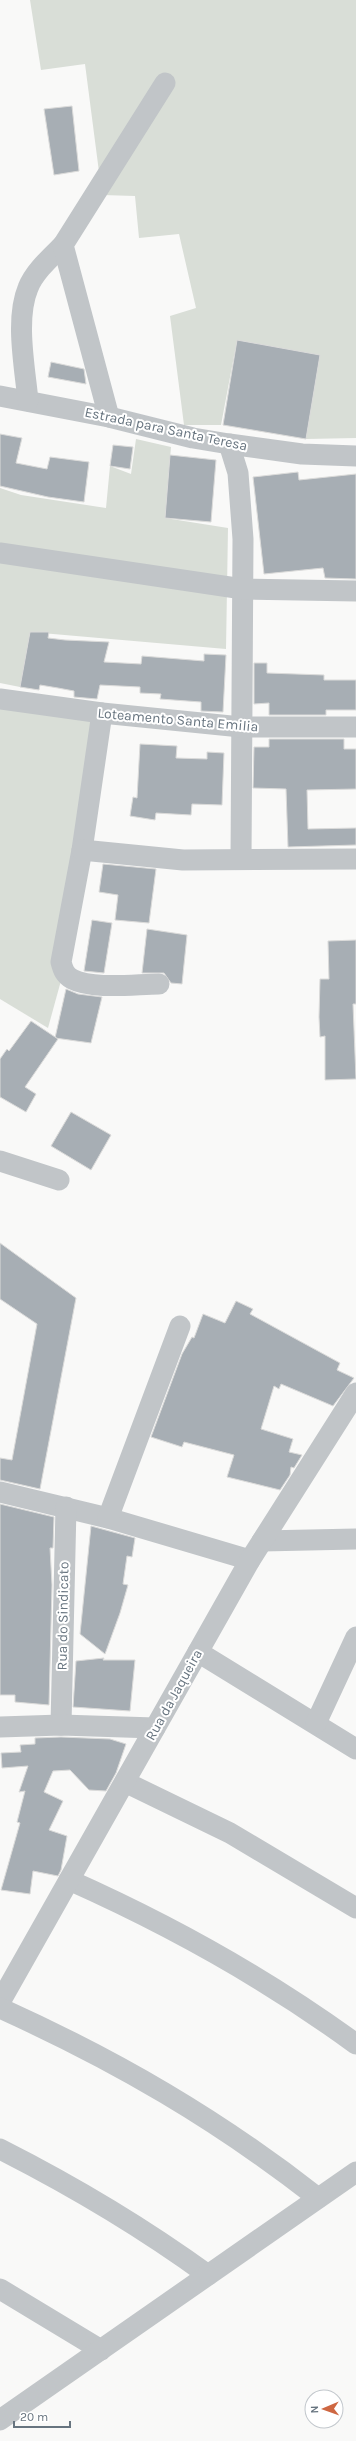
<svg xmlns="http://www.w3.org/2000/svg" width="356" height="2441" font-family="Karla,sans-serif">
<rect width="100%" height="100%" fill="#f9f9f8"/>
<g fill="#d9ded7">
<path d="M30,0H356V438L306,439L320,355L237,340L221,425H184L170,316L196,308L179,234L139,238L135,196L102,195L85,64L41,70Z"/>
<path d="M136,439L171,447L165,518L228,528L226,649L30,632L20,687L0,683V488L21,495L106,508L110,466L131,474Z"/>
<path d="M0,706L96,720L62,977L48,1028L0,999Z"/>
</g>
<g fill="#a7aeb4" stroke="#dbdbda">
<path d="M72,106L79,171L54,175L44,109Z"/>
<path d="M237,340L320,355L306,439L223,425Z"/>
<path d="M51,362L84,369L86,384L48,377Z"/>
<path d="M0,434L22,438L16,463L47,469L50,457L89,462L84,502L48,497L0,486Z"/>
<path d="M113,445L133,447L130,469L110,466Z"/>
<path d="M170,455L216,460L211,522L165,518Z"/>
<path d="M298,472L299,480L356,474V579L325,578L323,568L264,574L253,477Z"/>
<path d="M30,632H49L48,638L65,640L109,642L104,662L141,664L142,656L204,661V654L226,655L223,712L201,711V702L160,699L161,694L140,693V687L100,685L97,699L74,697V691L58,688L40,685L39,690L20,687Z"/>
<path d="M254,663H267V673L324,675V680H356V710H326V715H269V703L254,704Z"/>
<path d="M269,739H344V749H356V789L307,790L308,829L356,828V845L288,847L286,789L253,788L254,747H269Z"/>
<path d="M140,744L177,746L176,758L207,759V752L224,753L222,805L192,804L191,815L156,813L155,820L130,816L133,797L137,798Z"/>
<path d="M103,864L156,869L149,923L115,920L118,895L99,892Z"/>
<path d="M92,920L112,923L104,973L84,971Z"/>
<path d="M147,929L187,935L182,984L171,983L164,973H142Z"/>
<path d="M356,940V1004H353L356,1079L325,1080V1036L320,1037L319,1017L320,979H329L328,941Z"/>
<path d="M66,989L78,994L102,997L91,1043L55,1038Z"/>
<path d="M31,1021L58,1039L25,1087L36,1094L26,1112L0,1097V1059L7,1049L9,1051Z"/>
<path d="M71,1112L111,1135L91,1170L51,1146Z"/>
<path d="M0,1243L76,1298L40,1489L0,1480V1458L12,1460L37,1324L0,1299Z"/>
<path d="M236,1301L253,1309L250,1314L340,1363L337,1370L354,1378L333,1406L281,1384L279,1389L274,1386L261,1429L293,1439L289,1452L302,1455L294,1468L291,1467L290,1475L280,1490L227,1477L234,1455L184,1442L182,1447L151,1437L182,1354L192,1337L194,1338L203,1314L225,1323Z"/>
<path d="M0,1504L54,1517L53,1548H50L52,1585L49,1705L15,1702V1695H0Z"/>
<path d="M91,1526L135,1538L132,1557L127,1556L123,1584L128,1585L120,1613L105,1654L80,1634Z"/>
<path d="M104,1658L103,1660H135L130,1711L73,1707L76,1661Z"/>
<path d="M61,1737L110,1739L126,1744L116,1773L106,1791L89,1790L70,1770L53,1771L44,1792L63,1801L49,1830L67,1836L61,1870L58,1876L33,1871L30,1894L1,1890L20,1823L17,1822L25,1791L19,1792L28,1766L2,1768L1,1753L21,1752L20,1745L35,1744V1738Z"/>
</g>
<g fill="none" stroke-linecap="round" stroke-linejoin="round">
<g stroke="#c1c5c8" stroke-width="21">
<path d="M0,396L109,417L193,438L229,444L302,454L356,456"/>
<path d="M28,401C25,368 15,319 28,288C34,272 51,257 63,245"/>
<path d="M109,417L63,245L165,83"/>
<path d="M229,444L238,473L243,539L241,859"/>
<path d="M0,553L243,589L356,591"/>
<path d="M0,699L102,713L241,727H356"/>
<path d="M102,713L82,850L61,962C63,970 65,975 72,979C93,990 136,984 159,984"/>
<path d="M82,850L183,860L356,859"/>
<path d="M0,1161L59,1180"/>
<path d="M0,1492L108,1518L250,1560"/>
<path d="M108,1518L180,1326"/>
<path d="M262,1541L356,1539"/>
<path d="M198,1652L356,1749"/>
<path d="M316,1723L356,1637"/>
<path d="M61,1725L66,1507"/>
<path d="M0,1727L61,1725L155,1728"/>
<path d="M125,1782L230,1833L356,1908"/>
<path d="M69,1880C170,1925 267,1979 356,2044"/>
<path d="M0,2002L250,1560L356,1393"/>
<path d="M0,2008C117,2061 217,2119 318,2198"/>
<path d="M0,2149C73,2186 142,2227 208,2275"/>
<path d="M0,2289L101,2350"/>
<path d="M0,2420L356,2172"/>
</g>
</g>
<g text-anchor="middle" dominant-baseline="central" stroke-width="4" stroke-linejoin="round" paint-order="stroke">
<g font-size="14" fill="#67747f" stroke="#fff">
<text transform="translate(166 429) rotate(12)">Estrada para Santa Teresa</text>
<text transform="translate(178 720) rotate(5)">Loteamento Santa Emilia</text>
<text transform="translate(63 1616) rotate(-89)">Rua do Sindicato</text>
<text transform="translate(174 1695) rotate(-61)">Rua da Jaqueira</text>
</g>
</g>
<g transform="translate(324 2409) rotate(268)"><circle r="19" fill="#ffffff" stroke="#c2c7cc"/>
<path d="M0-3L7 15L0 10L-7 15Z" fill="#ce6742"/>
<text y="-6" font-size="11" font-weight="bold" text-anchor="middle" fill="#67747f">N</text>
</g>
<path d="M14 2421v6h56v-6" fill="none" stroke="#67747f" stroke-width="2"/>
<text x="20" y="2421" font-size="12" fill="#67747f" stroke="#ffffff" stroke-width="3" paint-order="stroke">20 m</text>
</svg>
